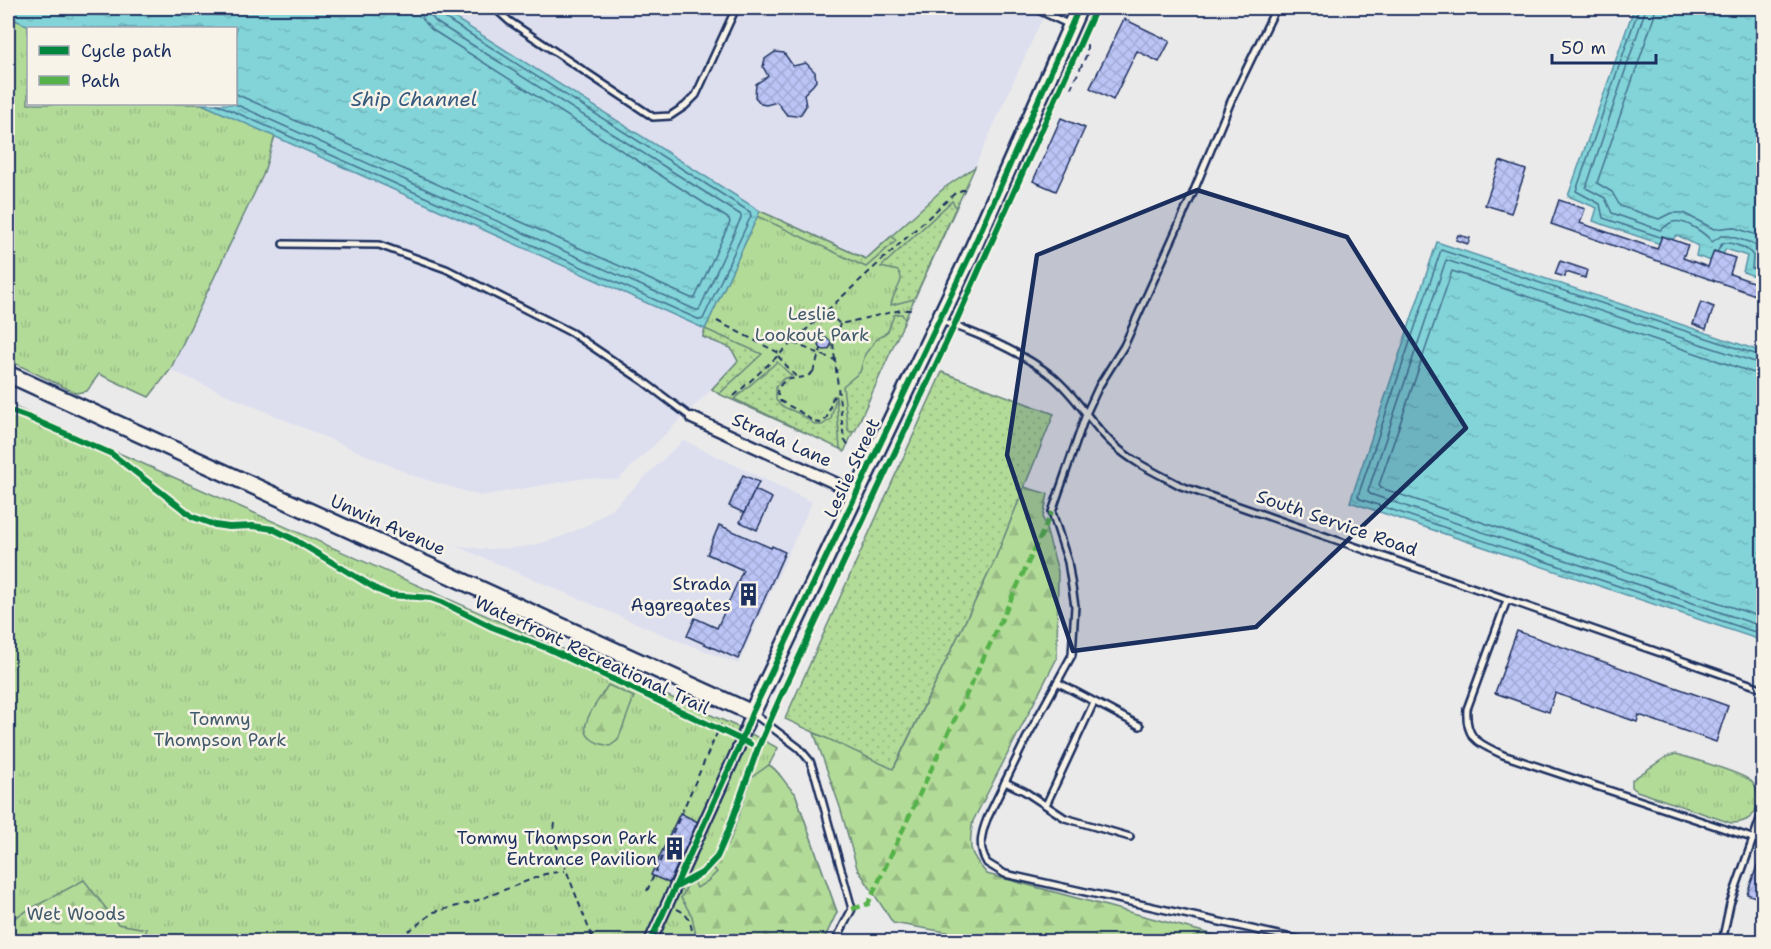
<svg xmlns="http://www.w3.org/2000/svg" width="1771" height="949" font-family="'Shantell Sans',sans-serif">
<defs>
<pattern id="grass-tufts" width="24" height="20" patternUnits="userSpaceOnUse" patternTransform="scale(1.5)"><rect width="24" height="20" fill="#b3db98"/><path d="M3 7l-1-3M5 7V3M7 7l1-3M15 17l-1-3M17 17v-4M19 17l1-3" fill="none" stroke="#99bc85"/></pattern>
<pattern id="forest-firs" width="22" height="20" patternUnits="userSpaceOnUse" patternTransform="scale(1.5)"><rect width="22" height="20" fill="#b3db98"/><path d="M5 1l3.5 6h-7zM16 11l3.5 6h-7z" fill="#99bc85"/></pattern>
<pattern id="garden-dots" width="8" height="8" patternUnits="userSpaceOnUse" patternTransform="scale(1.5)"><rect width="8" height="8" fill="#b3db98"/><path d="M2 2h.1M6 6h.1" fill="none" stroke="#99bc85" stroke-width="1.8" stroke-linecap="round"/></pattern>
<pattern id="water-ripples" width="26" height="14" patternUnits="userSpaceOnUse" patternTransform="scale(1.5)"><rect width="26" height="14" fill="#82d4d8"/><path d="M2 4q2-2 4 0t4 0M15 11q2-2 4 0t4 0" fill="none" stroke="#70b6bc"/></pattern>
<pattern id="building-cross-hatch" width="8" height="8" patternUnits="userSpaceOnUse" patternTransform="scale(1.5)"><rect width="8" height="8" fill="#bcc4f6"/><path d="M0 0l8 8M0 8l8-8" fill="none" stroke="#a1a9d5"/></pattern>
</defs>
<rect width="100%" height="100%" fill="#ebeaeb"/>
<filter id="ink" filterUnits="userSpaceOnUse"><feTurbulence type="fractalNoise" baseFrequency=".0167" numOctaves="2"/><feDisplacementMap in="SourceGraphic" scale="12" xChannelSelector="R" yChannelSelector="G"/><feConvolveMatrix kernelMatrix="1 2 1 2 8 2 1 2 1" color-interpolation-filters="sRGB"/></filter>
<g filter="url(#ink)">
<g fill="#dddfee">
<path d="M439,8H1047L975,167L944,188L866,259L760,211Z"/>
<path d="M8,17L34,28H28V104H202L705,329L704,337L731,349L738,361L712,389L618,480L586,478L480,496L414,476L170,370L149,397L8,333Z"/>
<path d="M683,440L812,502L738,664L666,636L451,544L482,549L512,548L535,545L563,536L589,524L614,507Z"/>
</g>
<g fill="url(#grass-tufts)" stroke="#67857b" stroke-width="1.5">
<path d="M8,17L34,28H28V104H202L275,136L263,175L170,370L149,397L99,374L87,391L76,393L8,360Z"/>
<path d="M975,167L844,452L840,448L719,394L712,389L738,361L731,348L703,337L705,329L760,211L866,259L944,188Z"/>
<path d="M8,404L738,727L778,748L769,765C781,772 784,785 795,793L837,912L823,941H8Z"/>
<path d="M1676,754C1692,759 1740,772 1751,781C1757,787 1760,799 1757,807C1753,819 1743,823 1731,823L1637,791L1632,787V780L1666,757Z"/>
</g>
<g fill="url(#forest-firs)" stroke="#67857b" stroke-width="1.5">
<path d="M1024,487L1048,494L1043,518L1058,571L1057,658L973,821C968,848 969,853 987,874L1237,941H999L893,923L857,868L840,807L814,733L895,766L993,564Z"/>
<path d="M608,685L634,697L618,740L610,746C565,738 593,710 608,685Z"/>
<path d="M769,765C781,772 784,784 795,793L837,912L823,941H697L692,916L681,898L687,886L694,882L697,888L708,881L717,872L713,868L730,841L752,777Z"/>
<path d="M84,880L118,924L146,929V941H8V921Z"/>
</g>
<g fill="url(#garden-dots)" stroke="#67857b" stroke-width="1.5">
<path d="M952,201L956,207L914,299L891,305C893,290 907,281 898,271L881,267Z"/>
<path d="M760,211L866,259L892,236L896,241L866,267L757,216Z"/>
<path d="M898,314H902L905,320L855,431L850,432L848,430L843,386L860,372L865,354L875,341L888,331L894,315Z"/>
<path d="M705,329L762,354L719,394L712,389L738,361L731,348L703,337Z"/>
<path d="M777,362L792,376L783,379L776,386V400L781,406L798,413L816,425H822L831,419L836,396L840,449L734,399Z"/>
<path d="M942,372L1054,414L993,564L893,769L785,719Z"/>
</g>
<g fill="url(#water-ripples)" stroke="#5992a7" stroke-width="1.5">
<path d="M8,8H439L760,211L705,329L202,104H236V28H34L8,17Z"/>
<path d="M1634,8H1763V279L1743,272L1747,256L1726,249L1718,263L1696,256L1698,246L1677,235L1666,246L1593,221L1597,208L1568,196Z"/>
<path d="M1437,242L1763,352V641L1350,502Z"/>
</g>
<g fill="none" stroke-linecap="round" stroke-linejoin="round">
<g stroke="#44718f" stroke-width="1.5">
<path d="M1639,8L1576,191L1600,204L1603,218L1660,237"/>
<path d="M1646,8L1586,188L1605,198L1612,213L1660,230C1665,228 1668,223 1673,222C1685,219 1705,233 1712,242L1721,236H1729L1752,243L1759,249L1760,262L1764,265"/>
<path d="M1655,8L1654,17L1597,183L1612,192L1620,206L1659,219L1671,213H1683L1714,229L1732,227L1754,234L1764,240"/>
<path d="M236,94L691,298H695L730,222L729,219L431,29L423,20L420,8"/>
<path d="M217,104L700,320L703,319L751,216L750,212L440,15L437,8"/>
<path d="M235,104L696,310H699L741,218V215L436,22L431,16L430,8"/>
<path d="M1718,251C1720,247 1720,244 1725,243C1733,242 1750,249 1753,256L1752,268L1764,273"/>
<path d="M1764,357L1441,250L1358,496L1360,499L1764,635"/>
<path d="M1764,365L1446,260L1368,491L1370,494L1764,627"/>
<path d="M1764,374L1754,373L1452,271L1379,485L1381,488L1764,618"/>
</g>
</g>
<g fill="url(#building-cross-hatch)" stroke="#1b2f5e" stroke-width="1.5">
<path d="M1124,19L1170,41L1159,62L1137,51L1113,100L1090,88Z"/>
<path d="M775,52L784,53L793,66L806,63L815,72L816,81L813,85L804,94L806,106L801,114L796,116L787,115L777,102L766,105L761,104L755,97L756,84L768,76L763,67L765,59Z"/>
<path d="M1061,118L1085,128L1056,191L1033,181Z"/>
<path d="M1500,161L1526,170L1511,213L1485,205Z"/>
<path d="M1559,200L1585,209L1580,223L1657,249L1662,236L1688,245L1683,258L1708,267L1714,251L1735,258L1730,274L1764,286V298L1551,224Z"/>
<path d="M1458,235L1470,238L1468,244L1456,240Z"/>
<path d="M1560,261L1587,270L1585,278L1566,272L1565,277L1555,274Z"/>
<path d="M1701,302L1714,307L1706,329L1693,324Z"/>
<circle cx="825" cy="344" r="6"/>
<path d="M743,475L759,482L744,513L729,506Z"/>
<path d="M755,490L772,498L757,530L740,522Z"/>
<path d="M719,525L771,548L772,546L785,552L738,659L687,636L695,618L717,628L743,570L707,554Z"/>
<path d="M1517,631L1728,706L1716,742L1639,715L1637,722L1555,693L1549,712L1495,693Z"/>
<path d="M680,813L698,822L669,883L651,875Z"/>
<path d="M1758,863L1764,865V900L1747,894Z"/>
</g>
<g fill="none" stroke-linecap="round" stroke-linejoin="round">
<defs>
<g id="lane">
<path d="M498,8L499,12L509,21L653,117L670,116L685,106L696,95L736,8"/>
<path d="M1034,8L1070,25"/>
<path d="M1276,8L1231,101L1193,193L1124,346L1099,386L1086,414L1052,512L1068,562L1075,606L1072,655L1026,739L987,819C981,834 978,848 987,863L1005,874L1310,942"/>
<path d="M283,244L379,245L446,269L572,333L643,381L692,418"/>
<path d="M941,321C979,334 1020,351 1052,376C1077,396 1091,425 1114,445C1133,463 1159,474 1181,486L1764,689"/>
<path d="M1507,600L1467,709C1465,740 1479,743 1503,755L1764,842"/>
<path d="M1057,682L1140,726"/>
<path d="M754,714L799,748L810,761L816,778L852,909L835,942"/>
<path d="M1005,782L1024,791L1065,818L1130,837"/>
<path d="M1046,805L1094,702"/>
<path d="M1722,942L1730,904L1764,808"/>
</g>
<g id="street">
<path d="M692,418L857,493"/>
<path d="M650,942L738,749L752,713"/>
</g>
<path id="secondary" d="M8,374L752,713L969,257L1079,8"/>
</defs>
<use href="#lane" stroke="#1b2f5e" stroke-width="10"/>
<use href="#street" stroke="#1b2f5e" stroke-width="15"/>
<use href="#secondary" stroke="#1b2f5e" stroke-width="20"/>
<g stroke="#1b2f5e" stroke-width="2" stroke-dasharray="6 4.5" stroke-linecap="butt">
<path d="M1061,83L1071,88L1087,54V44L1082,38"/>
<path d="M827,312L840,324L901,310H911"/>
<path d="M717,321L781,354"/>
<path d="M793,343L835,360L844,440L849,445"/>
<path d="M778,356L797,378"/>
<path d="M835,360L833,343L840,324"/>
<path d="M813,372C801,384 784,371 777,392L780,401L799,411L814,422L822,423C833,414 827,400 838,392"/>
<path d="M734,396L954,194L962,190H967"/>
<path d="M555,823L553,836L594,942"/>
<path d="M647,891L721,724"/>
<path d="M677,909C691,915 692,927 693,942"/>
<path d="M390,942L413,928L434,912L473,902L545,874L565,871"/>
</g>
<use href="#lane" stroke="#f7f3e8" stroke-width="5"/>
<use href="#street" stroke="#f7f3e8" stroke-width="10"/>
<use href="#secondary" stroke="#f7f3e8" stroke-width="15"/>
<path stroke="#1b2f5e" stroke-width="2" stroke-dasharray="6 4.5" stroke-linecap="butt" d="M813,372L821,349"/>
<path stroke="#55b248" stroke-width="4.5" stroke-dasharray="9 4.5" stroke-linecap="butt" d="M852,909L868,904L1052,512"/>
<defs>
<g id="cycleway">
<path d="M8,410L30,418L112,454L193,517L215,525L229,527L253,526L273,529L295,540L378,590L390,595L431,598L442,602L492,627L549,649L750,744"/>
<path d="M676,887L702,873L717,857L727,834L758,748L781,696L954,326L1096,8"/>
<path d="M650,942L738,749L752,713L969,257L1079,8"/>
</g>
</defs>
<use href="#cycleway" stroke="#f7f3e8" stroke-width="10"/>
<use href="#cycleway" stroke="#00873e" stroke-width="6"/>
</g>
</g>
<path fill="#1b2f5e" fill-opacity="0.2" stroke="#1b2f5e" stroke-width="4.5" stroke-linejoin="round" d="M1197,190L1347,237L1466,428L1256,627L1073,651L1007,455L1037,255Z"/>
<defs>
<symbol id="building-bare" viewBox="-9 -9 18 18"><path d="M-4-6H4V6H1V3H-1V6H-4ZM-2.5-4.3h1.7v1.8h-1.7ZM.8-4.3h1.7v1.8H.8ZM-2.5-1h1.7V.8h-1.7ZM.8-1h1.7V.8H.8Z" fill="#1b2f5e" stroke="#f7f3e8" stroke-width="2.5" paint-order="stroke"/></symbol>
</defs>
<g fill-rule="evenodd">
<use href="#building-bare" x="732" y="578" width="33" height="33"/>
<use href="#building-bare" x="658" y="832" width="33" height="33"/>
</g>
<g text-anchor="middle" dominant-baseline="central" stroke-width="5" stroke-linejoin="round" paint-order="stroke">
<g font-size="18" fill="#415a6c" stroke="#f7f3e8">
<text x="812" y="314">Leslie<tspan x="812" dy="21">Lookout Park</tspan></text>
<text x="220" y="719">Tommy<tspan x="220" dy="21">Thompson Park</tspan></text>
<text x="76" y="914">Wet Woods</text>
</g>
<g font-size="18" fill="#1b2f5e" stroke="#f7f3e8">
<text transform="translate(782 440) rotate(24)">Strada Lane</text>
<text transform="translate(852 468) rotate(-65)">Leslie Street</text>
<text transform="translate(1337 523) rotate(19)">South Service Road</text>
<text transform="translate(388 525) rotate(24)">Unwin Avenue</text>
<text transform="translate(592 655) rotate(25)">Waterfront Recreational Trail</text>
</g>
<g font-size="18" fill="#1b2f5e" stroke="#f7f3e8" text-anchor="end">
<text x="731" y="584">Strada<tspan x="731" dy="21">Aggregates</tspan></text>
<text x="657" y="838">Tommy Thompson Park<tspan x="657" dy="21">Entrance Pavilion</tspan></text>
</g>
<g font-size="20" font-style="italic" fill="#35587c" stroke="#f7f3e8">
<text x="414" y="99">Ship Channel</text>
</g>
</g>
<rect width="1771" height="949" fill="none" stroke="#f7f3e8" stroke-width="30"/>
<rect x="15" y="15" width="1741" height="919" fill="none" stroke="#1b2f5e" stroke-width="2" filter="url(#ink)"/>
<rect x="27" y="27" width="210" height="78" fill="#f7f3e8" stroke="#9fa5b1" stroke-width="1.5"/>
<rect x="39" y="46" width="30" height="9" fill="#00873e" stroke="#9fa5b1" stroke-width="1.5"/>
<text x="81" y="57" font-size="18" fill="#1b2f5e">Cycle path</text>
<rect x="39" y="76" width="30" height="9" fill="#55b248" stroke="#9fa5b1" stroke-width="1.5"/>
<text x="81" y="87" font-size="18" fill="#1b2f5e">Path</text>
<path d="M1552 54v9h104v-9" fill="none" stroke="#1b2f5e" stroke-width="3"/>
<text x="1561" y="54" font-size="18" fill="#1b2f5e" stroke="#f7f3e8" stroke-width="4.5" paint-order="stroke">50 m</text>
</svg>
